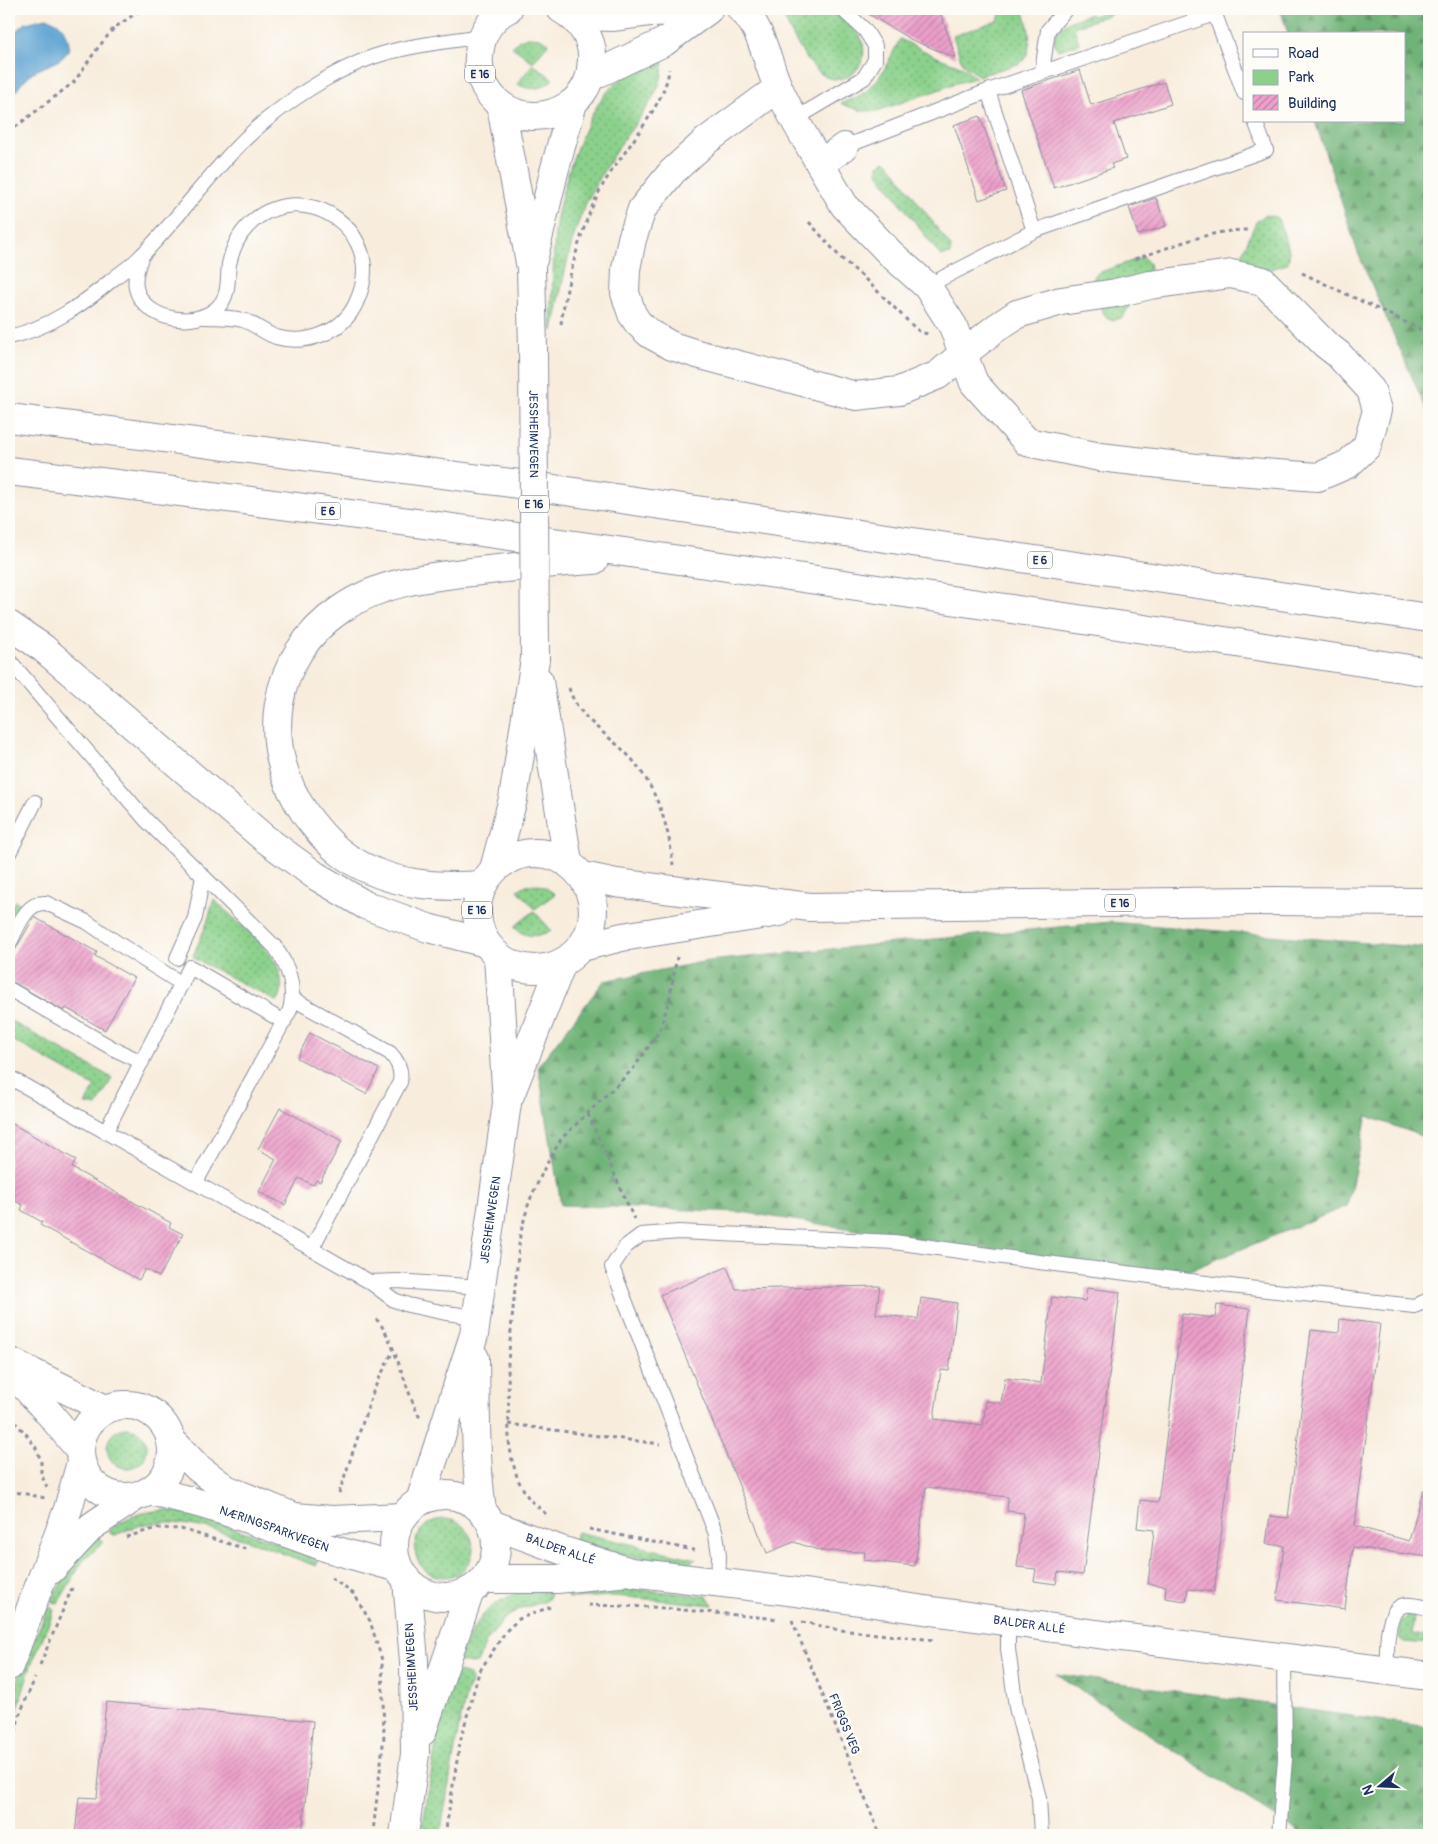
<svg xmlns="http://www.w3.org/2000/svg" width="1438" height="1844" font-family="Pangolin,sans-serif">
<defs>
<pattern id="green-dots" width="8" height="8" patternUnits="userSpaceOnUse" patternTransform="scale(1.25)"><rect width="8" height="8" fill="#8bd18b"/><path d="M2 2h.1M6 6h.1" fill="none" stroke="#71aa75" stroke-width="1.8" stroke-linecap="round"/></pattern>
<pattern id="forest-firs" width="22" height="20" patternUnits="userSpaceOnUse" patternTransform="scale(1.25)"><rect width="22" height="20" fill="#70b377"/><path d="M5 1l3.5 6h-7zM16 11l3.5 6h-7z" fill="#5b9265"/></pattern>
<pattern id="building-hatch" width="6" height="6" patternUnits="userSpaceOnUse" patternTransform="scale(1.25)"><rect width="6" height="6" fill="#ed9fc9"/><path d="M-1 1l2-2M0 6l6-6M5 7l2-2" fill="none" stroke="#bf82a6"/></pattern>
</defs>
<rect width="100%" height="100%" fill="#fdfcf7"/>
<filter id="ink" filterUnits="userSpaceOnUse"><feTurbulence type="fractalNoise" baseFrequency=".02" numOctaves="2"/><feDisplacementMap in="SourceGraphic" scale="10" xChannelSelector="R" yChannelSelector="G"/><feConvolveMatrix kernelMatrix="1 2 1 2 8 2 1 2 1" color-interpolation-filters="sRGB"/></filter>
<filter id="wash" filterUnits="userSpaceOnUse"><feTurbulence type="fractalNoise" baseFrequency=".0096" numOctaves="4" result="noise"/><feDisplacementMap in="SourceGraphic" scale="20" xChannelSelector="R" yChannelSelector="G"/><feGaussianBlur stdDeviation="1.12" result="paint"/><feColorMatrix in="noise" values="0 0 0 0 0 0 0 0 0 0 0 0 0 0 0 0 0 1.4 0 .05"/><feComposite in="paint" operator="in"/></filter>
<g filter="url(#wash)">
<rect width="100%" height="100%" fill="#f8eddd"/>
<g fill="url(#green-dots)" stroke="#538074">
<path d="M779,9H829C838,16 859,30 862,40C871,67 843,91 820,73C802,59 790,29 779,9Z"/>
<path d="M1002,9H1023C1029,26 1035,49 1021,63L979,76L962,63L953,36L998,20Z"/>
<path d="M1114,9H1126L1074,27L1079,44L1058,50C1043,25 1075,20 1091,14L1092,16Z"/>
<path d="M528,37L540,38L549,43L533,62L512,47L519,40Z"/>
<path d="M900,39L937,57L963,67L976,78L953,84L941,89L877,111H861L841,104C847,99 856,99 862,94C882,81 889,59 900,39Z"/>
<path d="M661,54C671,84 638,119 622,142C609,161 597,181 587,201C568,242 562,288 553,331L551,319C553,290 553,261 555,232C559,194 583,115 611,88C625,74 643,64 661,54Z"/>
<path d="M533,64L553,79C542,90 530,91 517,84Z"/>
<path d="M884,161L889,163L951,247L950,254L942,256L939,254L878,173V165Z"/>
<path d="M1266,215L1275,217L1278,219C1282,232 1294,252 1287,264L1239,279L1234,272L1256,222L1262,217Z"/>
<path d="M1143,257L1149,263L1150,269L1123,317C1106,326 1102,311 1097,298C1096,293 1092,287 1093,283C1093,278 1095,275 1098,273Z"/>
<path d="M535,884L543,886L555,894L535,909L518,890L526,885Z"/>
<path d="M214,899C239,927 294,957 279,1000L276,1001L268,997L195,959L193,956L207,923Z"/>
<path d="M15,901L22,905L9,930V913Z"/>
<path d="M534,911L551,930C539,938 525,938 514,927Z"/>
<path d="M9,1020L112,1078L97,1106L85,1104L95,1087L9,1038Z"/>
<circle cx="127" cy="1448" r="20"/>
<path d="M165,1510L192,1515L320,1556L316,1566C269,1549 206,1520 156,1523C142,1523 128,1530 115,1535L111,1534L108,1530C128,1516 140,1512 165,1510Z"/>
<circle cx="444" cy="1548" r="29"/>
<path d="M577,1532L696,1559L686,1565C648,1560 610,1553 574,1540Z"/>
<path d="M99,1538L104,1542L84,1559L58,1603L52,1602L51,1600L79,1555Z"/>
<path d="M623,1588L707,1596L713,1605L615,1596L569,1598L567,1595L568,1589Z"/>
<path d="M530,1590H550L549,1598L546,1601L521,1609L505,1618L486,1642L477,1663L472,1664L457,1661C475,1623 486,1599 530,1590Z"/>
<path d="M51,1607L54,1611L30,1668L9,1738V1708L23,1665L48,1608Z"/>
<path d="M1408,1615L1414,1616L1412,1634L1429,1637V1644L1404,1642L1399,1638L1401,1622Z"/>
<path d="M458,1672L470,1675L472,1682L467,1691L459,1726L440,1835H421L438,1732L449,1684L453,1675Z"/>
</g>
<g fill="url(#forest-firs)" stroke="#46716a">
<path d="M1280,9H1429V416L1358,253L1315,121H1404V34H1288Z"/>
<path d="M1110,922L1429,948V1139L1367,1116L1347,1206L1171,1278L741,1212L561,1205L538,1066L604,981L708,961Z"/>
<path d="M1056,1674L1429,1727V1835H1304Z"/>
</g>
<path fill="#5ba2d1" stroke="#3b6898" d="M46,18C55,20 62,24 66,34C79,61 46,63 31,74C22,81 16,92 9,101V37L26,23Z"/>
<g id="blocks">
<g fill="url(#building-hatch)">
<path d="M860,9H939L956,58L910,39Z"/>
<path d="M1080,70L1091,105L1164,82L1171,104L1114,123L1126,159L1111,164L1113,168L1054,188L1021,90Z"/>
<path d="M980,116L1006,191L979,200L954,125Z"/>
<path d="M1156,198L1166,226L1138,235L1129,207Z"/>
<path d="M34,917L97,952L95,956L134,978L105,1030L66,1008L64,1011L9,980V961Z"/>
<path d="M310,1033L379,1069L366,1094L297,1058Z"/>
<path d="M280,1108L342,1141L320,1182L316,1180L313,1185L299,1178L285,1205L259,1192L276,1159L258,1149Z"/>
<path d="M9,1122L76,1160L72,1168L171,1223L169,1227L183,1234L159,1277L145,1269L139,1280L40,1225L42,1222L21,1210L23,1205L9,1198Z"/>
<path d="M727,1267L736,1289L880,1286L876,1314L918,1319L921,1298L957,1303L949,1371L941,1370L934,1419L983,1425L986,1401L1001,1403L1005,1378L1041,1383L1052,1297L1085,1301L1087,1288L1120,1292L1083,1575L1058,1572L1056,1584L1034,1581L1036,1569L1017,1567L1024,1513L1007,1511L1008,1497L926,1487L915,1566L864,1560L865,1552L821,1551L794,1542L767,1553L660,1295Z"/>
<path d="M1217,1305L1250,1309L1214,1592L1188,1589L1186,1601L1165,1598L1166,1586L1148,1584L1154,1530L1137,1528L1140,1500L1158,1502L1182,1314L1215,1318Z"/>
<path d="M1340,1319L1380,1324L1355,1526L1409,1541L1423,1490L1429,1491V1557L1353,1547L1345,1609L1277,1600L1284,1546L1266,1544L1270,1516L1288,1518L1311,1330L1339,1333Z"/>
<path d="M106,1702L313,1721L302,1835H75L79,1797L97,1798Z"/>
</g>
</g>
</g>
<g filter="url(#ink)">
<use href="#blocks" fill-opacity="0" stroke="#8a8e9e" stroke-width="1"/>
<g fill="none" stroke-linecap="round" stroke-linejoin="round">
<defs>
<g id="lane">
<path d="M1213,9L1244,93"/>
<path d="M1042,72L1048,30L1066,9"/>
<path d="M988,91L1214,14"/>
<path d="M795,119L864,78L875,60V46L865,30L842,9"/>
<path d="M844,147L988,91L1034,231"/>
<path d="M142,255C138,266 134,277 136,288C144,321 196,329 218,307C230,295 227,279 229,264C232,251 237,237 247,227C279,191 338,202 358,244C367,263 365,284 356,303C343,332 307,346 276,337C264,333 255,324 243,320C230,317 217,317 205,317"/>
<path d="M927,286L1034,231L1266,150L1255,121"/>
<path d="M9,337C49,328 82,305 113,279C123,271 134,264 142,255C185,212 218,160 265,121C299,93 346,63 389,52C419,44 451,41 482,36"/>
<path d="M9,660L146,820L275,947C288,966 296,986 290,1010L196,1182"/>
<path d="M9,853L35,802"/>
<path d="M9,944C17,930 25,901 46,903L87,922L122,946L182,984"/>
<path d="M177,958L195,918L203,876"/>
<path d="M9,989L114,1049L142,1062"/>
<path d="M293,999L390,1053C398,1061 402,1070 400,1082L312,1248"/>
<path d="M9,1077L370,1282L394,1300L408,1305L446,1313L477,1317"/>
<path d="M106,1131L190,967L284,1022"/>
<path d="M370,1282L397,1281L481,1287"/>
<path d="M718,1582L719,1555L716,1534L612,1267L625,1247L641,1235L679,1232L894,1242L1039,1262L1230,1286L1414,1306L1429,1300"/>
<path d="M1008,1622V1649L1016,1707L1039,1798L1041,1835"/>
<path d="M1387,1670C1387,1654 1384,1608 1405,1605C1412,1604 1422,1607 1429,1608"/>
<path d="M1279,1835L1285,1759L1284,1656"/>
</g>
<g id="street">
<path d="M741,9C762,26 767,64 779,89C790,114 806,139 820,164L844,147"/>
<path d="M573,16L614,17L651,12L708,10L664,42L590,77"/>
<path d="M778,88L706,141L672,172L642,209L632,239L626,269L625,293L632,314L638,323L650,334L672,346L697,354L856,396L899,391L938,375L963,354L996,328L1017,314L1061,301L1116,293L1150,285L1231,274L1263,281L1325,344L1338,354L1371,390L1377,410L1367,446L1348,464L1318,477L1196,468L1100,457L1027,442L974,383L963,354L953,326L927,286L891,254L844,205L820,164"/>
<path id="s1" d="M491,1524L561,1550L631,1572L789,1591L1089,1633L1429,1676"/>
<path d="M51,1570L92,1526L138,1495"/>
<path d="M484,1579H557L619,1573"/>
<path d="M9,1666L68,1509L81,1462"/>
</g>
<g id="secondary">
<path d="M510,1095L562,963"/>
<path d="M475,1358C476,1410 475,1460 482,1511"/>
<path d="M9,1361L105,1409"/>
<path d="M9,1369L49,1413L79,1449"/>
<circle cx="126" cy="1451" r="46"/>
<path d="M171,1440L197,1467L226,1489L294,1517L332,1520L403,1517"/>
<path id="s2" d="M149,1491C210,1503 267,1526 325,1547C349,1555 374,1561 399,1568"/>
<circle cx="445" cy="1546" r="51"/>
<path id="s3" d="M420,1501L474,1335L507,1103L498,956"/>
<path d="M422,1732L470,1591"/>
<path d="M404,1835L415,1754L414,1661L407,1580"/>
</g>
<g id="highway">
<path d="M508,9C495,15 484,29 481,43C467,97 521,135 568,106C578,100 587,88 590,76C591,72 591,66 592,61C594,39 579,19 561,9"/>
<path d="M501,106L531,268L533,349"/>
<path d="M533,260L555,168L573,103"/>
<path d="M9,418L519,484L1429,618"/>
<path d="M9,471C484,527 957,601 1429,672"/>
<path d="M9,625L43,648L264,838L316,876L365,905L428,928L486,943"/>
<path d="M539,681L568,862"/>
<circle cx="535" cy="911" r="58"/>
<path d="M494,869L513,799L535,659"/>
<path d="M583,876L616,883L810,907L1253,901L1429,902"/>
<path d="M482,885C435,888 389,885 348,858C331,847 318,831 306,815C258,746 270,657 341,609C384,579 438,576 489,570C524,566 559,562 594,560"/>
<path d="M582,947L622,937L780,912"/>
</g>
</defs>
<use href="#lane" stroke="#8a8e9e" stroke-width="16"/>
<use href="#street" stroke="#8a8e9e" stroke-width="30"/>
<use href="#secondary" stroke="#8a8e9e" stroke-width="30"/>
<use href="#highway" stroke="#8a8e9e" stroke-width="30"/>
<g stroke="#8a8e9e" stroke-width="3" stroke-dasharray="4 4" stroke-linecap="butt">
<path d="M9,132L74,82L97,49L114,28L142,9"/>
<path d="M809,222L841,258L862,276L914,327L920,332L928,334"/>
<path d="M1135,259C1172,247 1211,229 1250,230"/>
<path d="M1302,273L1420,329L1429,335"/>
<path d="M561,324C566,284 583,218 604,183C622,153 667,102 669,69"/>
<path d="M569,688C577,716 604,732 624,751C654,780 669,824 673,865"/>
<path d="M588,1114L634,1219"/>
<path d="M376,1319C394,1336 406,1393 420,1418"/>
<path d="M9,1416L27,1435L36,1448L41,1461V1474L47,1487"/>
<path d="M508,1424L660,1444"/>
<path d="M9,1492L22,1493L45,1498"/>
<path d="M339,1493L374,1389L393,1351"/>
<path d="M546,1514L529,1499L518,1480L512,1460L509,1441L508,1362L520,1235L529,1202L544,1169L561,1139L633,1069L660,1030L669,1000L677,957"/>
<path d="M589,1529L698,1551"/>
<path d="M126,1537L157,1528L181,1529L246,1549"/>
<path d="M331,1578L354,1594L370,1621L382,1660L384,1736L373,1832L368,1835"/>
<path d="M588,1605L652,1607L779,1619"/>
<path d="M792,1620L880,1835"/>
<path d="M802,1622L840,1630L934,1640"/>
<path d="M40,1665L72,1588"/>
<path d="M9,1763L19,1716L35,1678"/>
<path d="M445,1835L460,1742L479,1672L506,1631L519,1619L550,1607"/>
</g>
<use href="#lane" stroke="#fff" stroke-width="14"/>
<use href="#street" stroke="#fff" stroke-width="28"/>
<use href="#secondary" stroke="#fff" stroke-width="28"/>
<use href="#highway" stroke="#fff" stroke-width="28"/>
<defs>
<g id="highway-bridge">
<path id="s4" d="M533,349L535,659"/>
</g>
</defs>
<use href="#highway-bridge" stroke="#8a8e9e" stroke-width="30" stroke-linecap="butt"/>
<use href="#highway-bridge" stroke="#fff" stroke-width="28"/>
</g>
</g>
<g text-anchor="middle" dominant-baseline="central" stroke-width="5" stroke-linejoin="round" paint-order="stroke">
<g fill="#fdfcf7" stroke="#5f6c8c" stroke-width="1">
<rect x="465" y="65.5" width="30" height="17" rx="4"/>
<rect x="519" y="495.5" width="30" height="17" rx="4"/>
<rect x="315.5" y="502.5" width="25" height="17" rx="4"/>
<rect x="1027.5" y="551.5" width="25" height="17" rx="4"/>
<rect x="1105" y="894.5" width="30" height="17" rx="4"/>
<rect x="462" y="901.5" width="30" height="17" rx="4"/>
</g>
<g font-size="11" font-weight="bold" fill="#1b2f5e">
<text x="480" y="74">E 16</text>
<text x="534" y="504">E 16</text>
<text x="328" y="511">E 6</text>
<text x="1040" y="560">E 6</text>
<text x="1120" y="903">E 16</text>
<text x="477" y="910">E 16</text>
</g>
<g font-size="12" fill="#1b2f5e" stroke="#fdfcf7">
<text stroke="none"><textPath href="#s4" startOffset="85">JESSHEIMVEGEN</textPath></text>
<text stroke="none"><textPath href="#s3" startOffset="291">JESSHEIMVEGEN</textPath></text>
<text stroke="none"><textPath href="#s2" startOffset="131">NÆRINGSPARKVEGEN</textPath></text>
<text stroke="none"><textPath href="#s1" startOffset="74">BALDER ALLÉ</textPath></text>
<text stroke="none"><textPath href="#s1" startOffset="550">BALDER ALLÉ</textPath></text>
<text transform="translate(412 1667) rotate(-93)">JESSHEIMVEGEN</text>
<text transform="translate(844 1724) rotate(68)">FRIGGS VEG</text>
</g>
</g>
<rect width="1438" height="1844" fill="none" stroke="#fdfcf7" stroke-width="30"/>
<rect x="1243" y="32" width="162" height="90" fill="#fdfcf7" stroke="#a3aaba"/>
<rect x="1253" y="49" width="25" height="8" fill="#ffffff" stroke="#a3aaba"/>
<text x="1288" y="58" font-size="15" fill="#1b2f5e">Road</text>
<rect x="1253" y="70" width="25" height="15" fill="#8bd18b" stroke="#a3aaba"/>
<text x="1288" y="82" font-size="15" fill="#1b2f5e">Park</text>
<rect x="1253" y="95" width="25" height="15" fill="url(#building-hatch)" stroke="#a3aaba"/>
<text x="1288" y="108" font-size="15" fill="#1b2f5e">Building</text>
<g transform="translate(1380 1786) rotate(251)" stroke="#fdfcf7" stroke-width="4" paint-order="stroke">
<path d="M0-4L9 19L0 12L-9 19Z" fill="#1b2f5e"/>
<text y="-8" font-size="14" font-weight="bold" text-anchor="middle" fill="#1b2f5e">N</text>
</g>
</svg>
